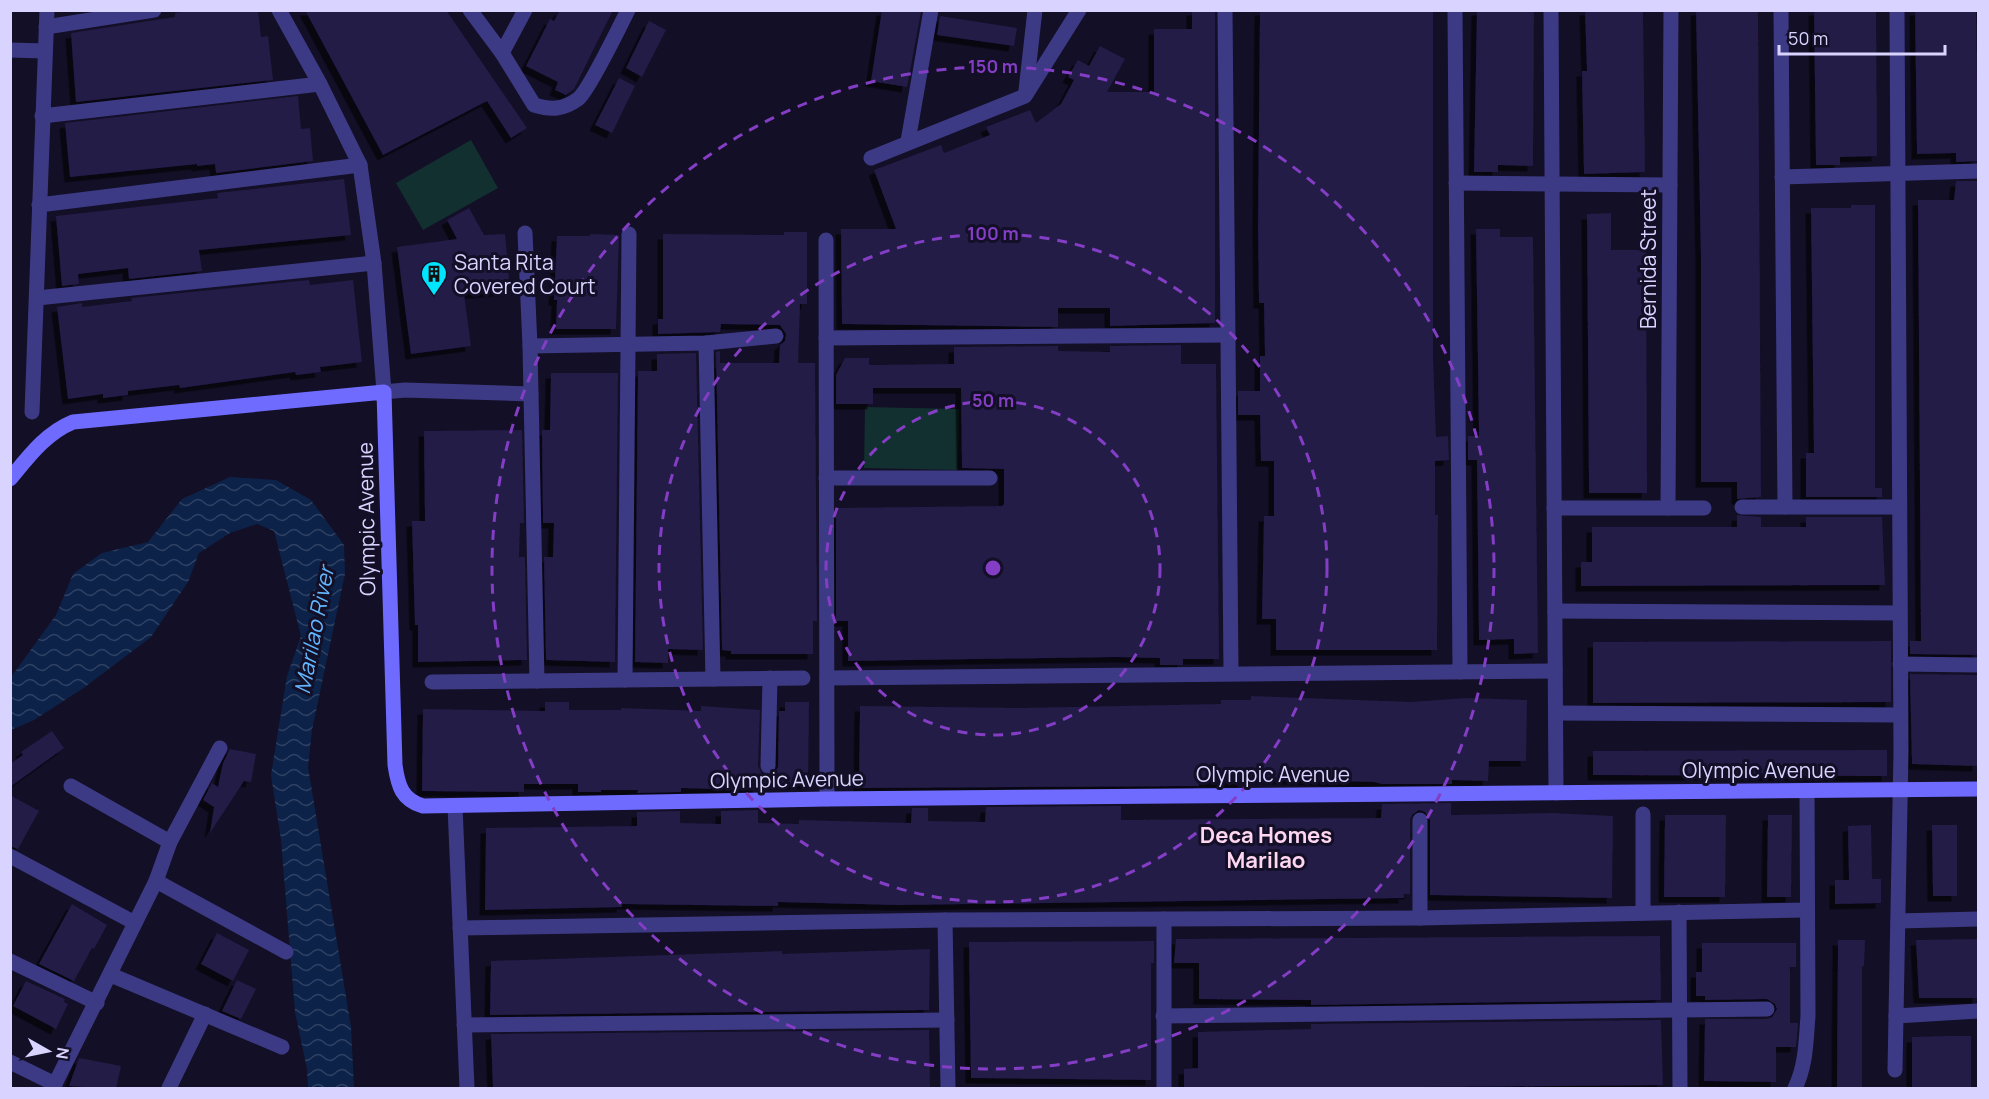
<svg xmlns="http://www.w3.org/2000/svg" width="1989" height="1099" font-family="Manrope,sans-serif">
<defs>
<pattern id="water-waves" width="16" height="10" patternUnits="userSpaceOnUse" patternTransform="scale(1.5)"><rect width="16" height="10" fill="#0c2248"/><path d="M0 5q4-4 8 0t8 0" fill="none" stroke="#2f4163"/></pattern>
<filter id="shadow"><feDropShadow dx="-5.5" dy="5.5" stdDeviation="0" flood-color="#0009"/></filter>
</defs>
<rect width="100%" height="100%" fill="#130f26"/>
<g fill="#12302f">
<path d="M471,140L498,188L423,230L396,183Z"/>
<path d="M865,407L959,409L958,470L864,468Z"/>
</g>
<path fill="url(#water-waves)" d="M230,477L276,480L311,500L344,545L345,574L312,730L308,767L351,1027L354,1088H308L307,1069L295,1012L281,840L271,775L287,676L301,636L274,531L257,524L230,533L199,553L188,582L151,637L85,687L34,720L11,730V677L56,615L73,574L102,553L148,542L182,499Z"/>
<g fill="#241b47" filter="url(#shadow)">
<path d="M195,10H258L261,37L268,36L273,80L76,102L71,33L175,17V13Z"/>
<path d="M305,10H446L527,128L511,138L487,101L383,155Z"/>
<path d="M560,10H613L574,89L566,95L555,90L558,82L526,66L550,19L554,21Z"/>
<path d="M882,10L921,12L907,87L871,81Z"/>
<path d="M1192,10H1215V323L1110,326V308H1058V327L842,324L841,229H896L874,170L941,145L944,153L990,135L986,127L1030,110L1036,123L1061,104L1074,80L1068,77L1078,60L1089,66L1100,46L1125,59L1107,92H1154V29H1192Z"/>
<path d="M1260,10H1433V356L1436,437L1448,436L1449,460L1435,461V515H1438L1437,650H1276V619H1262L1264,516H1274V461H1261L1260,415H1238V391H1260V356H1265L1264,303H1259L1258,226Z"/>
<path d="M1477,10H1534L1533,166L1498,165V172H1474Z"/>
<path d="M1585,10H1643L1645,172L1584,174L1582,71H1587Z"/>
<path d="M1696,10H1758L1761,497L1737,499V482H1701V259Z"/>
<path d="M1814,10H1876L1877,156L1840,157V165H1816Z"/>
<path d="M1915,10H1976L1978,161L1956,162V153L1917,154Z"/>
<path d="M940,16L1017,28L1014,46L937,35Z"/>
<path d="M649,21L666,30L642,77L626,68Z"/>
<path d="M619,78L635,86L612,133L595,125Z"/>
<path d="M298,96L301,129L310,128L313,161L216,173L215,164L197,166V164L70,177L65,123Z"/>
<path d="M344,179L351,235L199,250L202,271L129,279L128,268L78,274L79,284L62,286L56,216L218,198L217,193Z"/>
<path d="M1956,181H1978V655L1910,654V641H1921L1918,200H1954Z"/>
<path d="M1851,205H1875V488H1882V497H1806V453H1814L1811,208H1851Z"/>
<path d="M469,208L484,235L505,234L510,290L464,294L471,346L411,354L397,247L457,239L447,220Z"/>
<path d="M1611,213V250H1646L1647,493H1589L1587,214Z"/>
<path d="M1476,229H1500V237H1533L1538,653L1514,654V639L1479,640L1477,460H1468V436H1479Z"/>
<path d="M784,232H807V304H800L798,363H815L817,621H813V654H731V651L722,650L716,352L720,351V363H779L780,345L785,341L786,334L780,325L721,324L720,332L658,334V319H663V234L784,235Z"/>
<path d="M590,234L619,235L616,329H556L557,300H554L557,236H590Z"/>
<path d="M309,280L310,285L353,280L362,362L320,367L321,372L296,375L295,372L180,388L179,385L128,391V395L103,398V394L68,399L57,307L82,303V307L132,301L131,298Z"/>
<path d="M1181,345V364H1216L1219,659H1183V665H1160V658L1116,657L848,661V621H836V508L1002,506L1004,504V469L962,468L961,388H873V404H836V375L845,358H869V365L954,364V347L1058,346V351L1110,352V346Z"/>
<path d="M696,353L703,650L668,649V663L635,662L638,373V371H657V354Z"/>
<path d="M551,373H618L615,662L546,660L544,557H553L554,523H543L542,430H550Z"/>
<path d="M522,430L524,523H520L519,557H525L527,660L418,662V625H415L412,521H425L424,431Z"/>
<path d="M1737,515L1761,517V527H1806V517H1882L1885,585L1581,586V562H1592V527H1737Z"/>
<path d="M1891,641V702L1593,703V642Z"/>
<path d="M1910,674L1978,675V766L1912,764Z"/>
<path d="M1251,696L1411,702L1466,698L1527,700L1526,761H1489L1488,781L1452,780V784H1382L1374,782L1243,778V782H1199V786L859,788L860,706L1020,708L1221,704V700H1251Z"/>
<path d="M545,702H569V710H621V708L701,711V706L760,710L758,766L762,774L768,776L773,774L778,767L779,711H785V702H809L808,784H758V790L681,788V792L637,793L638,790H601V792H578V784H524V792L422,791L423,709L545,711Z"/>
<path d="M52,731L64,748L10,787V764L23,755L21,752Z"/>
<path d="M230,749L256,754L251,782L244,781L210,833L214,807L203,800L212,783L218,787L223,763Z"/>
<path d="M1887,750V776L1593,775V751Z"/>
<path d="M10,795L39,811L18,849L10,846Z"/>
<path d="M1451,803V815L1552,813L1613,816L1612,898L1430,895V820L1425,812L1419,810L1412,815L1410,819V894H1404V898L899,905L778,902V906L622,904V907L485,910L486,828L637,826V812L680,811V823L721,824V811L758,810V823L799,824V820L911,823L912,808H928V821L985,822L986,807L1121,806V820L1381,818L1382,804Z"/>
<path d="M1665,815H1726L1725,897H1664Z"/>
<path d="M1768,815H1792L1791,897H1767Z"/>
<path d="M1871,825L1872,879H1881V903L1835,904V880H1849L1848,826Z"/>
<path d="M1932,825H1957V896H1933Z"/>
<path d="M72,904L107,925L94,949L92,948L74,981L39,964Z"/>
<path d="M217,933L249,950L233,981L201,964Z"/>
<path d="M1660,936L1661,1000L1311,1005V1000L1199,999V963H1174L1176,939Z"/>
<path d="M1978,939V998H1919L1916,940Z"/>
<path d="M1838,940H1865L1864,966H1862V1089H1837Z"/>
<path d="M1154,941V963H1151V1080L971,1078L969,942Z"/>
<path d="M1702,943H1796V967H1790V1023H1798L1796,1047H1776V1082L1704,1081L1705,1019H1767L1772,1017L1777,1009L1775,1004L1767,999L1705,1000V996H1696V972H1702Z"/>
<path d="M930,949L929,1010L490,1015L491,961L782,951V954Z"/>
<path d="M237,980L256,989L241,1019L222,1011Z"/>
<path d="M26,981L65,999L64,1002L68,1004L56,1029L13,1006Z"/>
<path d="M1661,1020L1663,1085L1184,1089V1069L1198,1068V1032L1311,1029V1024Z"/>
<path d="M929,1030L930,1089H493L491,1034Z"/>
<path d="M1948,1036H1971V1089H1912V1037Z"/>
<path d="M79,1058L121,1066L116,1089L69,1086Z"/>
</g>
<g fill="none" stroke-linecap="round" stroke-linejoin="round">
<g stroke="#3d3a85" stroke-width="15">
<path d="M279,10L320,84L360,165L374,263L384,392L405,390L531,394"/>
<path d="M470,10L502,53L534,105C551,110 563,110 578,99C588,92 620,26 628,10"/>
<path d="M1225,10L1231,672"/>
<path d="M1455,10L1460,672"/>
<path d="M1551,10L1556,793"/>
<path d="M1781,10L1785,507"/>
<path d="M1897,10L1901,751L1896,1016L1978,1011"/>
<path d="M46,27L154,10"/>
<path d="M10,50L45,51"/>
<path d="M502,53L525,10"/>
<path d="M1026,90L1035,10"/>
<path d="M42,116L320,84"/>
<path d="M908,141L931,10"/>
<path d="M871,158L1025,96L1079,10"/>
<path d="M1782,177L1978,171"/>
<path d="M1456,183L1670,185"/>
<path d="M39,205L360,165"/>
<path d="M525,233L530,346L537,681"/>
<path d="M826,240L827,799"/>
<path d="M37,298L374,263"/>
<path d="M826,338L1228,335"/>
<path d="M706,343L713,679"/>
<path d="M530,346L706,343L776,336"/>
<path d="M32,412L47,10"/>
<path d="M826,478H990"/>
<path d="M1742,507H1899"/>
<path d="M1554,508H1704"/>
<path d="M1668,508L1671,10"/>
<path d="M1555,611L1900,613"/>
<path d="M1900,664L1978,665"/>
<path d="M827,678L1555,671"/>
<path d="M625,680L629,234"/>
<path d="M432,682L803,678"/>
<path d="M1556,713L1900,715"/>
<path d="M768,766L770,678"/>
<path d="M71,786L170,842"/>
<path d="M455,806L467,1088"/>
<path d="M1643,814V913"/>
<path d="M1420,820V918"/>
<path d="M10,856L135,923"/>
<path d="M156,881L286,952"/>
<path d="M1679,912L1680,1088"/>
<path d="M1164,919V1088"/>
<path d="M945,920L948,1088"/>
<path d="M1898,921L1978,919"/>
<path d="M460,928L945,920L1420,918L1807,910"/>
<path d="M10,961L97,1003"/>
<path d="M111,975L282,1047"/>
<path d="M1163,1016L1767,1009"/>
<path d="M464,1025L947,1020"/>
<path d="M10,1062L55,1084"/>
<path d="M1895,1070L1896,1016"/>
<path d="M53,1088L156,881L170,842L220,748"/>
<path d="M169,1088L205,1014"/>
<path d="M1795,1088C1806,1066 1806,1041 1808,1016L1807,791"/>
</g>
<path stroke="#6f6bff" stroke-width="15" d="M10,479C29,456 46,433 73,422L384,392L395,765C398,786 402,800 423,806L827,799L1978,789"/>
</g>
<g fill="none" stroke="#843dc5" stroke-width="3" stroke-dasharray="10 8">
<circle cx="993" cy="568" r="167"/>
<circle cx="993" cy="568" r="334"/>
<circle cx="993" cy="568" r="501"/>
</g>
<defs>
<symbol id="building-pin" viewBox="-11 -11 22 30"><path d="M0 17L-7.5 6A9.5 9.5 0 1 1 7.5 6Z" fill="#00e5ff" stroke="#130f26"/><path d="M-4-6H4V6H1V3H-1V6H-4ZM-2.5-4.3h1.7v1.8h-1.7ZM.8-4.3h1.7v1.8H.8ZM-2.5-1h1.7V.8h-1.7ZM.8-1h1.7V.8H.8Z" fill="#111"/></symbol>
</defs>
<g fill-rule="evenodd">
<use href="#building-pin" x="419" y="259" width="30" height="40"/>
</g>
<g text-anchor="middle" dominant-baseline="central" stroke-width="6" stroke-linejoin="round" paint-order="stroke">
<g font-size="21" fill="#d9d4ff" stroke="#130f26">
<text transform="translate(1648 259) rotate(-90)">Bernida Street</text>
<text transform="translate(366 519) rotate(-91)">Olympic Avenue</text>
<text x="1759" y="770">Olympic Avenue</text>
<text x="1273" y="774">Olympic Avenue</text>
<text transform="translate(787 779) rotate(-1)">Olympic Avenue</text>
</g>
<g font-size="21" fill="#d9d4ff" stroke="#130f26" text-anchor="start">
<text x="454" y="262">Santa Rita<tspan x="454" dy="24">Covered Court</tspan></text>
</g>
<g font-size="22" font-style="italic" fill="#62b6ff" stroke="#130f26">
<text transform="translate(314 630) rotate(-79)">Marilao River</text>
</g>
<g font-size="22" font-weight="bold" fill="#ffd6f0" stroke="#130f26">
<text x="1266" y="835">Deca Homes<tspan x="1266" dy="25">Marilao</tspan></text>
</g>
</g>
<circle cx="993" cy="568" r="9" fill="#843dc5" stroke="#130f26" stroke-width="3"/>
<g font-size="18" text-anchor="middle" font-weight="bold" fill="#843dc5" stroke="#130f26" stroke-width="6" stroke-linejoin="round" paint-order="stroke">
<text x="993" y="73">150 m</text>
<text x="993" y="240">100 m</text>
<text x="993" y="407">50 m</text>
</g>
<rect width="1989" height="1099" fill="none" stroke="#d9d4ff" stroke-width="24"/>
<g transform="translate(48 1051) rotate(99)" stroke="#130f26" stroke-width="4.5" paint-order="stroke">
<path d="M0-4.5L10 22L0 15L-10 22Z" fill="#d9d4ff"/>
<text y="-9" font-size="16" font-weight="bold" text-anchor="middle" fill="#d9d4ff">N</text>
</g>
<path d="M1779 45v9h166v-9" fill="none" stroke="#d9d4ff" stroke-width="3"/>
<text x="1788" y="45" font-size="18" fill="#d9d4ff" stroke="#130f26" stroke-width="4.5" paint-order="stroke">50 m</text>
</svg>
